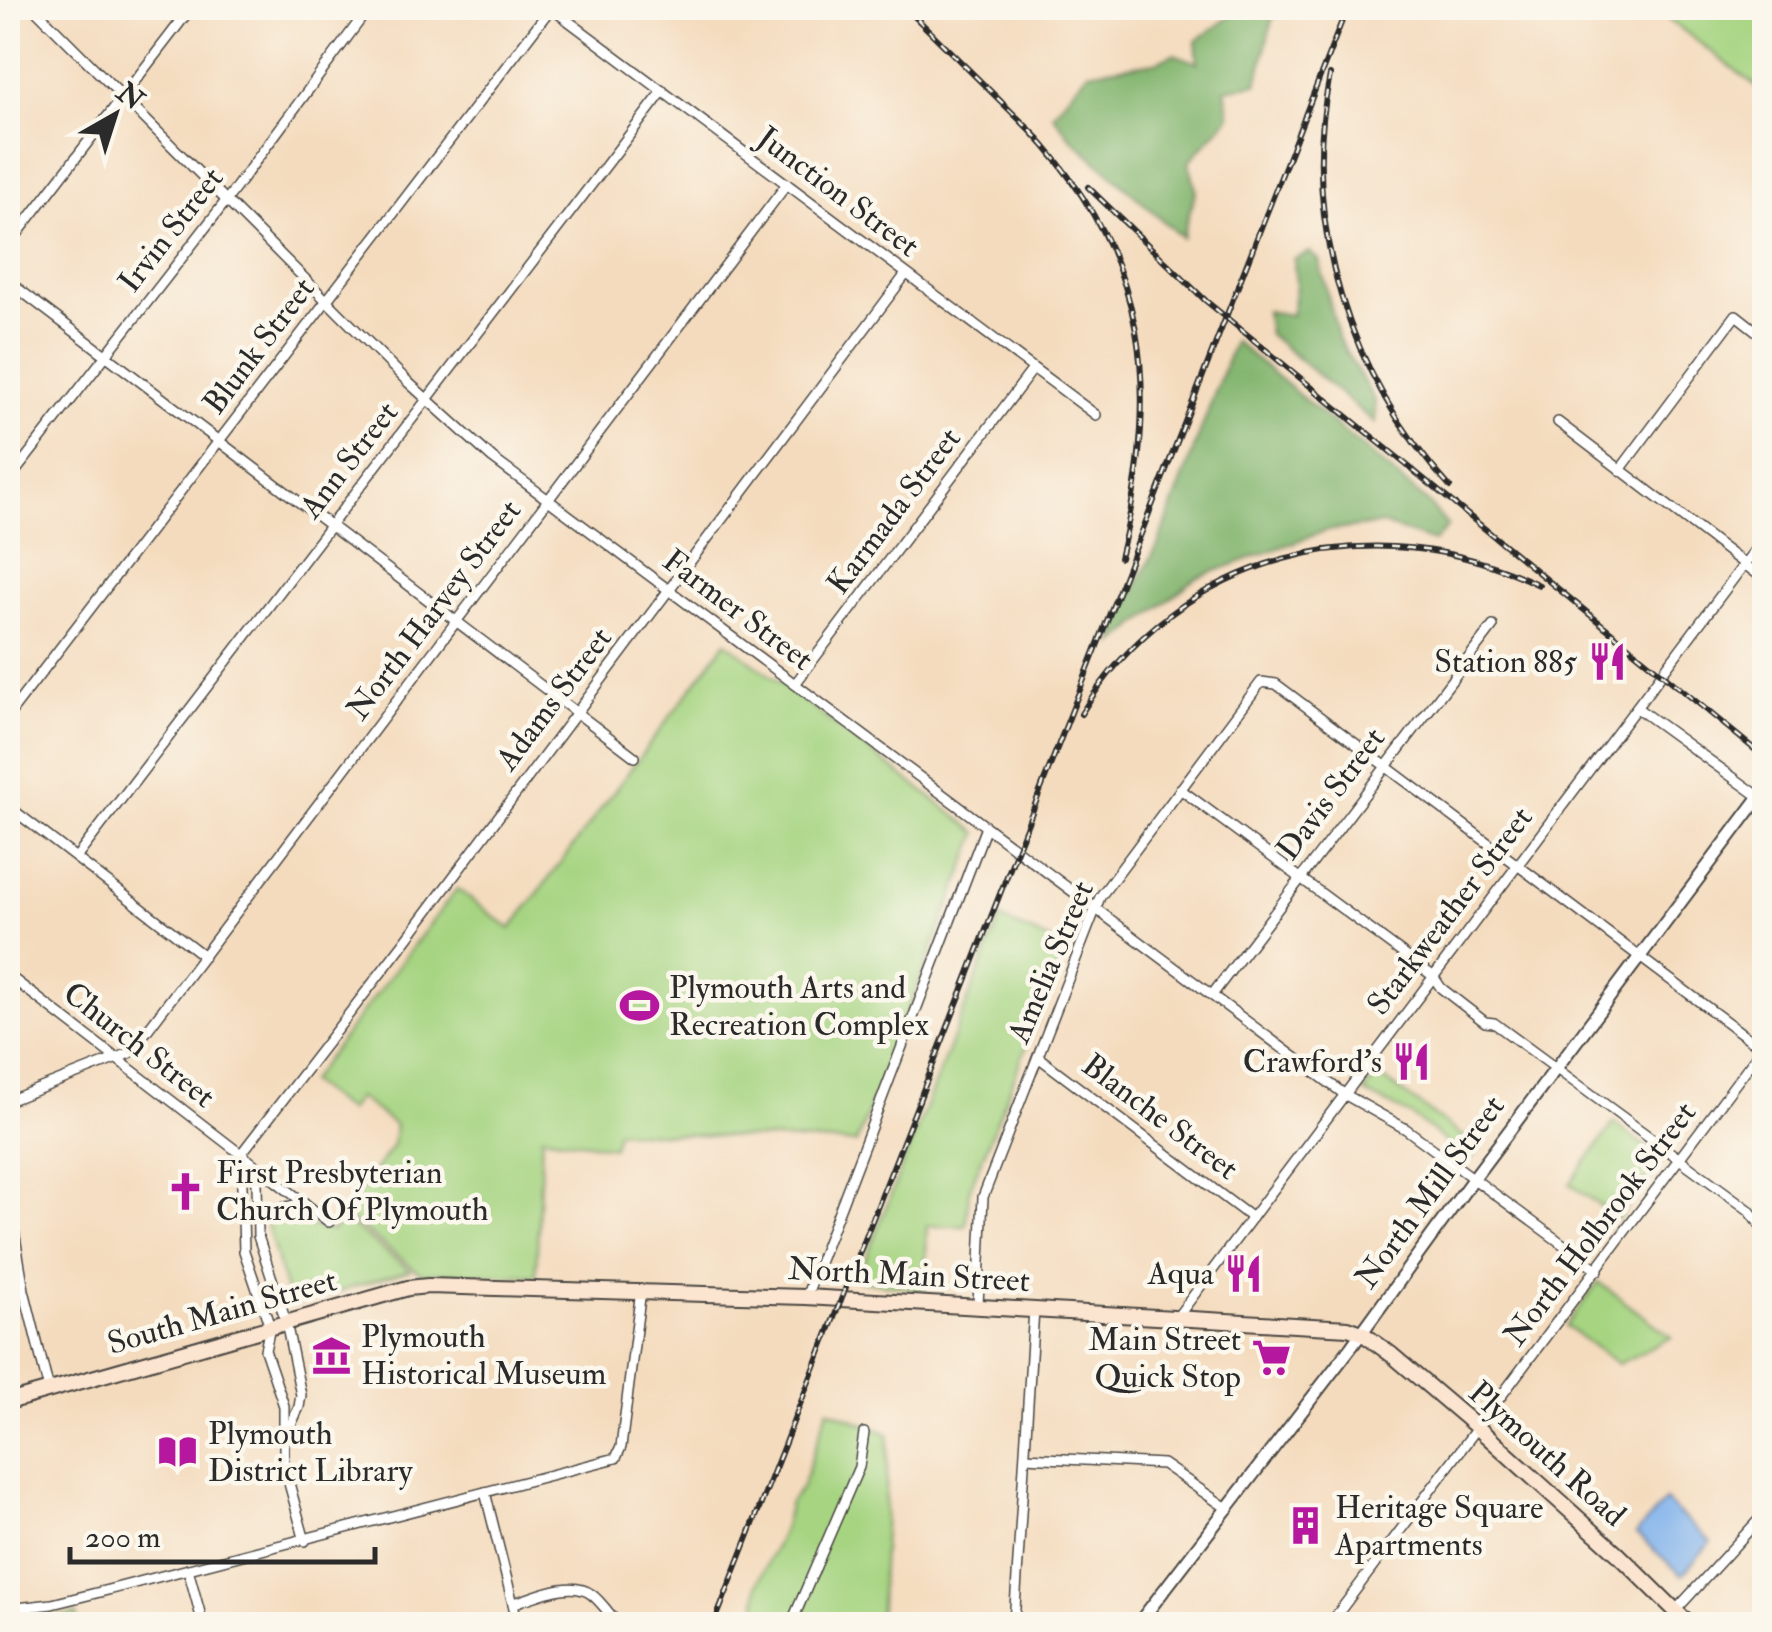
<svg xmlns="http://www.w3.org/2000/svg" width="1772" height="1632" font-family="'IM FELL Double Pica',serif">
<rect width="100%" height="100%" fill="#fbf7ec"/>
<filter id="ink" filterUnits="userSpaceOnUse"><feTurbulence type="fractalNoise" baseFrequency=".01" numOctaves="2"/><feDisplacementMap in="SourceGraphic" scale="20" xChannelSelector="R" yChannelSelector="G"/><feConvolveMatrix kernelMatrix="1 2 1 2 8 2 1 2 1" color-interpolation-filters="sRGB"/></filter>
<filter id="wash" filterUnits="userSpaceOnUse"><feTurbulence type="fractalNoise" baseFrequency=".0048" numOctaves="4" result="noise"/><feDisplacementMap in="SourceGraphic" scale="40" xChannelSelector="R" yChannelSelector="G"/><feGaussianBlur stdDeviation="2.25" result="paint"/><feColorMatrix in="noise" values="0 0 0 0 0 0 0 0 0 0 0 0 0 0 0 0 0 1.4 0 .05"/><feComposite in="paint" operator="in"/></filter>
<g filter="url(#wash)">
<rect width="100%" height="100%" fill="#f4dbbe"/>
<g fill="#a6d481" stroke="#688056" stroke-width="2.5">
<path d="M1654,8H1764V92Z"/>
<path d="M726,642L978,833L856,1143L617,1131L613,1147L542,1136L536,1276L420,1273L343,1214L393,1145L395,1125L358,1097L348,1111L309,1082L457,889L511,929Z"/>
<path d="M1000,919L1066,947L969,1191L966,1226H927L925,1290L857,1280Z"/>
<path d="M1377,1074L1479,1148L1470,1160L1412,1116L1364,1092Z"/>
<path d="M1614,1123L1662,1159L1618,1219L1570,1184Z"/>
<path d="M279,1217L332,1231L344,1220L410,1270L290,1306L266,1221Z"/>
<path d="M1598,1282L1672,1337L1618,1364L1566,1326Z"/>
<path d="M828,1409L889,1434L879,1624H781L757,1606V1585L783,1530L790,1502L802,1487Z"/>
<path d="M76,1614L79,1624H14V1622Z"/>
</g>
<g fill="#84b66f" stroke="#58704d" stroke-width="2.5">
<path d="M1242,8H1278L1272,20L1257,84L1225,89L1230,116L1189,162L1196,190L1182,238L1069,136L1053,114L1088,72L1156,62L1174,54L1198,63L1196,41Z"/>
<path d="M1310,252L1319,260L1339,340L1375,401V423L1269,334L1266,311L1291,315L1296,287L1294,259Z"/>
<path d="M1234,341L1425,500L1448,526L1434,542L1383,524L1325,531L1196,578L1113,644L1133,592L1159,543Z"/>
</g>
<path fill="#7fb1ec" stroke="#556e8c" stroke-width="2.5" d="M1665,1501L1711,1542L1682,1575L1636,1534Z"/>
</g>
<g filter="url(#ink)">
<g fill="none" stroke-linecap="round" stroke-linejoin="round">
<defs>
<g id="minor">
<path d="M34,8L409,383L492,458L1344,1094L1406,1129L1598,1270"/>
<path d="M551,8L1096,415"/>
<path d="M8,246L191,8"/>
<path d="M8,281L635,757"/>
<path d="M1558,422L1764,579"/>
<path d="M1620,470L1736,315L1764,337"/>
<path d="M8,481L226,201L369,8"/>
<path d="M795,684L1033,369"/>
<path d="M1637,708L1760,797"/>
<path d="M8,716L551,8"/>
<path d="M1180,789L1433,976L1441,988L1485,1022L1494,1023L1749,1210L1764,1230"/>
<path d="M8,806L204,956"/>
<path d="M76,858L663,91"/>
<path d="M8,975L329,1222"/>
<path d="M1212,995L1493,626"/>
<path d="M1038,1057L1252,1218"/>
<path d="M8,1101L130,1053L787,184"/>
<path d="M241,1154L406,940L906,274"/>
<path d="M241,1154L244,1251L270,1327L265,1350L284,1406V1465L305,1541"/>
<path d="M245,1161L257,1182L258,1236L286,1322L301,1395L299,1407L285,1438"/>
<path d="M8,1195L24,1290L49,1390"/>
<path d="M243,1216L305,1203"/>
<path d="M806,1297L986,827"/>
<path d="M978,1305L983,1197L1100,897L1261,682L1276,684L1764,1050"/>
<path d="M1178,1316L1764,538"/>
<path d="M1025,1457L1163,1464L1228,1509"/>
<path d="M485,1492L518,1624"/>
<path d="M188,1569L203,1624"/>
<path d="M514,1603C535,1597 571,1579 591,1594C601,1601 610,1615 618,1624"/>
<path d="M8,1609L52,1604L104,1591L616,1458L621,1447L641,1290"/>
<path d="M1676,1610L1764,1514"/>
<path d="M791,1624L859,1467L864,1433"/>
<path d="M1014,1624L1034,1309"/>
<path d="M1330,1624L1763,1047"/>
</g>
<path id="tertiary" d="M1138,1624L1352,1346L1473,1179L1764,791"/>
<path id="secondary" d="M8,1402L408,1288L428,1286L806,1297L1348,1328L1362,1333L1392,1355L1478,1428L1618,1554L1689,1624"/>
</defs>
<use href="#minor" stroke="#494541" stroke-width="12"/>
<use href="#tertiary" stroke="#494541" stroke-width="15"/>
<use href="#secondary" stroke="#494541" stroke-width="18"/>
<use href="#minor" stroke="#fff" stroke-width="9"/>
<use href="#tertiary" stroke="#fff" stroke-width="11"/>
<use href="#secondary" stroke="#fce5d0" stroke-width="14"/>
<defs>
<g id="rail">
<path d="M906,8L1038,138"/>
<path d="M1330,75C1299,222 1350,378 1450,487"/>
<path d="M1030,130C1150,258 1162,392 1120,558"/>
<path d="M1088,187L1206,301L1764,757"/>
<path d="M1081,714C1178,553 1373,504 1539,585"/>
<path d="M714,1624L1347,8"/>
</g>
</defs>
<use href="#rail" stroke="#2b2b2b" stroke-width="6"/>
<use href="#rail" stroke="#fbf7ec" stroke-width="2.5" stroke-dasharray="8" stroke-linecap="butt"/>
</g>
</g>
<defs>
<symbol id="restaurant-bare" viewBox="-9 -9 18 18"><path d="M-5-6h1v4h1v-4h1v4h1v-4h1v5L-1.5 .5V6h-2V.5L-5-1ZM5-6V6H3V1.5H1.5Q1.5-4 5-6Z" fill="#b5179e" stroke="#fbf7ec" stroke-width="2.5" paint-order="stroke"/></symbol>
<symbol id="stadium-bare" viewBox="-9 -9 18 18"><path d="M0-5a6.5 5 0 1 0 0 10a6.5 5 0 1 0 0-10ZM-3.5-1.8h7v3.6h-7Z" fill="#b5179e" stroke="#fbf7ec" stroke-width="2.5" paint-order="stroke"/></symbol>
<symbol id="church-bare" viewBox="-9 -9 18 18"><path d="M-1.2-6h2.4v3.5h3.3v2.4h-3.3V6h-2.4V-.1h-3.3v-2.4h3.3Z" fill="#b5179e" stroke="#fbf7ec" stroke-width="2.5" paint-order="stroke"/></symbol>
<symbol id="museum-bare" viewBox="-9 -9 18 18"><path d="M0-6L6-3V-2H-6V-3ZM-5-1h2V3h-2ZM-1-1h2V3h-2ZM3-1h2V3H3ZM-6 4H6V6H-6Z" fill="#b5179e" stroke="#fbf7ec" stroke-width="2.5" paint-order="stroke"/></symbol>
<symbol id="supermarket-bare" viewBox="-9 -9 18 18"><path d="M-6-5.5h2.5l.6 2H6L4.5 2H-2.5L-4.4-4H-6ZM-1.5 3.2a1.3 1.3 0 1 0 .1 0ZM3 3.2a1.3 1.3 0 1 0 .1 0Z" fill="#b5179e" stroke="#fbf7ec" stroke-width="2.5" paint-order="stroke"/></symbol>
<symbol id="library-bare" viewBox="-9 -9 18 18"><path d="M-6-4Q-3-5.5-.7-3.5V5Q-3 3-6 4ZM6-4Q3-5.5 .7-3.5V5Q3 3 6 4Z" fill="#b5179e" stroke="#fbf7ec" stroke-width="2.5" paint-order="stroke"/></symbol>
<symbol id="building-bare" viewBox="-9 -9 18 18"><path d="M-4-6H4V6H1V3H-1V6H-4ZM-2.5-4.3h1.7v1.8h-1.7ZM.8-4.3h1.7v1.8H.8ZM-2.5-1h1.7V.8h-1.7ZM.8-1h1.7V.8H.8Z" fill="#b5179e" stroke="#fbf7ec" stroke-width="2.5" paint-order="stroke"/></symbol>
</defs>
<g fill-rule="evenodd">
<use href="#restaurant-bare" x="1580" y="634" width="55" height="55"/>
<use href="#stadium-bare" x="612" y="978" width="55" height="55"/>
<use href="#restaurant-bare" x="1384" y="1034" width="55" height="55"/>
<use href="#church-bare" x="158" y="1164" width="55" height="55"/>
<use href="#restaurant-bare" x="1216" y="1246" width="55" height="55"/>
<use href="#museum-bare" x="304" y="1328" width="55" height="55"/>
<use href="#supermarket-bare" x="1244" y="1330" width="55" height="55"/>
<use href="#library-bare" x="150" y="1424" width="55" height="55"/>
<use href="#building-bare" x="1278" y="1498" width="55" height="55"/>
</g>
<g text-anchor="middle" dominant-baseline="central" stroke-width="9" stroke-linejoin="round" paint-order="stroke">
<g font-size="32" fill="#2b2b2b" stroke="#fbf7ec">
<text transform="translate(838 192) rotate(37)">Junction Street</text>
<text transform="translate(171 230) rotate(-52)">Irvin Street</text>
<text transform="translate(259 346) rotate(-53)">Blunk Street</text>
<text transform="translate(349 460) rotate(-52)">Ann Street</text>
<text transform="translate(894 511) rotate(-53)">Karmada Street</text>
<text transform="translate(434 610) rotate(-53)">North Harvey Street</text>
<text transform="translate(738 610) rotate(37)">Farmer Street</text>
<text transform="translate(554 699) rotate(-53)">Adams Street</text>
<text transform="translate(1331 794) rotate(-53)">Davis Street</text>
<text transform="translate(1450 911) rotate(-53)">Starkweather Street</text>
<text transform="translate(1051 962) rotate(-67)">Amelia Street</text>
<text transform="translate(139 1045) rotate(38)">Church Street</text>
<text transform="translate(1160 1117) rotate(37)">Blanche Street</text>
<text transform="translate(1430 1192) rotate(-54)">North Mill Street</text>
<text transform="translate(1600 1224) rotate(-53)">North Holbrook Street</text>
<text transform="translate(909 1275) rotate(3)">North Main Street</text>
<text transform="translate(222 1312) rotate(-16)">South Main Street</text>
<text transform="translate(1547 1454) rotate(42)">Plymouth Road</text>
</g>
<g font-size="32" fill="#2b2b2b" stroke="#fbf7ec" text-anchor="start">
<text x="1577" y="662" text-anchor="end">Station 885</text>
<text x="669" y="988">Plymouth Arts and<tspan x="669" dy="37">Recreation Complex</tspan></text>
<text x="1382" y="1062" text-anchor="end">Crawford's</text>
<text x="216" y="1173">First Presbyterian<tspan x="216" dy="37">Church Of Plymouth</tspan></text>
<text x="1214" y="1274" text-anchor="end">Aqua</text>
<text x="361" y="1337">Plymouth<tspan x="361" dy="37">Historical Museum</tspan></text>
<text x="1241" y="1340" text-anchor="end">Main Street<tspan x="1241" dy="37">Quick Stop</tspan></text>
<text x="208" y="1434">Plymouth<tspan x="208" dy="37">District Library</tspan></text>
<text x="1335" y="1508">Heritage Square<tspan x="1335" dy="37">Apartments</tspan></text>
</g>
</g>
<rect width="1772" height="1632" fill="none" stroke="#fbf7ec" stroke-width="40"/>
<g transform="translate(115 115) rotate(39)" stroke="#fbf7ec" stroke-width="8" paint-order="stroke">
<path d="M0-8L18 38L0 25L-18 38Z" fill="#2b2b2b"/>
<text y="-15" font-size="28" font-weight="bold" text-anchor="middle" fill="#2b2b2b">N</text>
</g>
<path d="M70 1547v15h305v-15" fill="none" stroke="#2b2b2b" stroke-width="5"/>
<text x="85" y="1547" font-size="30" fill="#2b2b2b" stroke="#fbf7ec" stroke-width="8" paint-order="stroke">200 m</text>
</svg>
